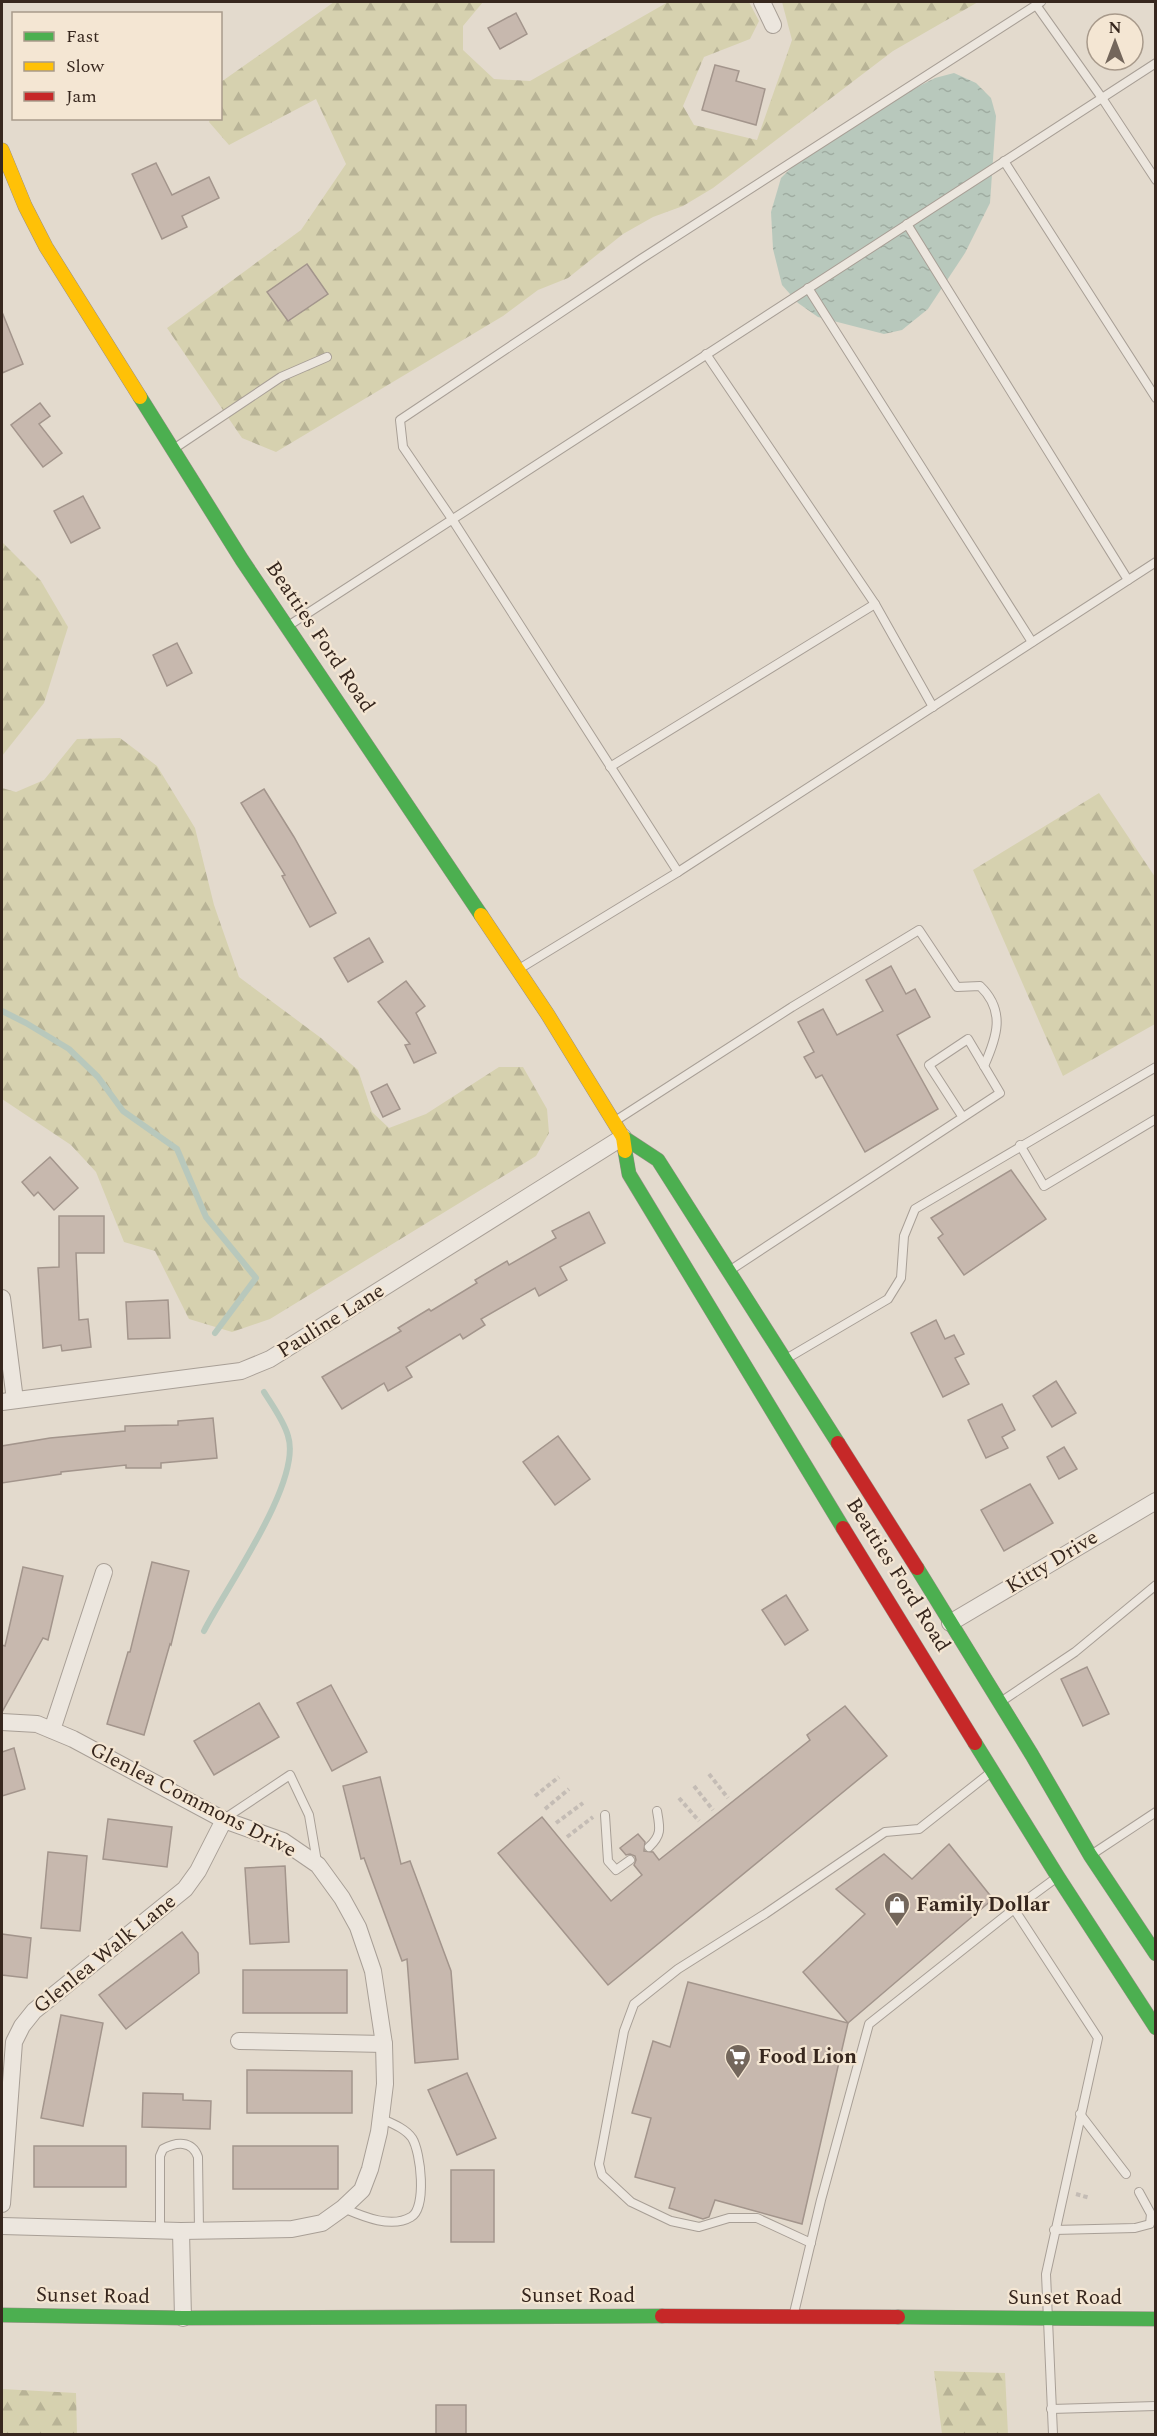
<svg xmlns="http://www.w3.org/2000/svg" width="1157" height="2436" font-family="Spectral,serif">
<defs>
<pattern id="forest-firs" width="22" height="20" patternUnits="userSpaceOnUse" patternTransform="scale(1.5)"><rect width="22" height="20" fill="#d6d1af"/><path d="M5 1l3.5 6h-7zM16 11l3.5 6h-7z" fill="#b8b396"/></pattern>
<pattern id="water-ripples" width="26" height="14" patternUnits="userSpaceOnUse" patternTransform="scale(1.5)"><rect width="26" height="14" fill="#b8c8bc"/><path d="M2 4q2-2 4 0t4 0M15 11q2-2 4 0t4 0" fill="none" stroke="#9faca1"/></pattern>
</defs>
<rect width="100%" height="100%" fill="#e3dacd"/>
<g fill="url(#forest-firs)">
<path d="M334,2H483L463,26V50L494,79L530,81L668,2H749L759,21L750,39L704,57L683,106L694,125L757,140L792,40L782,2H978L893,51L713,188L683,206L653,217L623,234L568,278L538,290L503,316L276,452L242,438L167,328L301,230L346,164L316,99L229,145L209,122L210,119L220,118L221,82Z"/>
<path d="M2,542L41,581L68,627L44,703L2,756Z"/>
<path d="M120,738L157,766L195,828L214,905L239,977L321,1038L358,1070L372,1112L389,1128L426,1114L499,1067H523L547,1109L549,1133L536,1156L270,1319L232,1332L189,1319L155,1251L124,1242L96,1172L71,1145L2,1099V788L16,792L44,780L77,739Z"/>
<path d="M1099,793L1155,877V1024L1063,1076L973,870Z"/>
<path d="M934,2371L1005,2373L1008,2434H942Z"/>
<path d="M2,2389L76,2393L77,2434H2Z"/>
</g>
<path fill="url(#water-ripples)" d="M954,73L976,83L991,98L996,116L990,203L965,253L928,309L902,330L884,334L818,317L798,303L782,285L773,249L771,212L781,178L799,160L896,98L935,78Z"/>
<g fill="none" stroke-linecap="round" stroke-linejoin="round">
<g stroke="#b8c8bc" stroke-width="6">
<path d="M2,1011L26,1023L69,1049L98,1077L123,1111L177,1149L206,1217L256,1278L215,1333"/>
<path d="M204,1631C225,1589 303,1481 288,1436C284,1421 272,1405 264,1392"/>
</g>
</g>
<g fill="#c7b8ae" stroke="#a3958c" stroke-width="1.5">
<path d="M516,13L527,34L500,49L488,28Z"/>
<path d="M715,65L739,71L736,81L765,89L756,125L702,110Z"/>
<path d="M156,163L172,195L209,177L219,198L182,216L187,227L162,239L132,174Z"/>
<path d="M307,264L328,294L288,321L267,292Z"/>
<path d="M2,312L23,364L2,373Z"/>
<path d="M40,403L50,416L39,424L62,453L43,467L11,425Z"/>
<path d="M83,496L100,528L71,543L54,511Z"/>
<path d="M177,643L192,673L167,686L153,655Z"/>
<path d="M264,789L294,837L336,913L310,927L282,876L285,875L241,803Z"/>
<path d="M369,938L383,962L348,982L334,958Z"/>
<path d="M891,966L906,994L915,989L930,1017L897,1035L938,1109L865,1152L822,1075L816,1078L804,1057L814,1052L798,1022L823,1009L837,1035L883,1011L866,980Z"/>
<path d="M406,981L425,1006L416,1013L436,1053L414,1063L405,1045L410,1044L378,1002Z"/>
<path d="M387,1084L400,1109L383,1117L371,1092Z"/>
<path d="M50,1157L78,1188L54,1210L38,1192L34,1196L22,1182Z"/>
<path d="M1011,1170L1046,1219L964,1275L938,1238L943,1234L931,1218Z"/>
<path d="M589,1212L605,1243L560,1267L567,1280L539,1296L535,1288L481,1319L485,1325L463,1339L460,1334L406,1367L412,1377L388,1391L384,1383L342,1409L322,1377L401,1331L398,1328L429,1309L431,1311L477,1283L475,1280L507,1261L509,1265L556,1238L552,1231Z"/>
<path d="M59,1216H104V1253H76L79,1320L88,1319L91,1347L62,1351L61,1345L43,1348L38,1268L59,1267Z"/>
<path d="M168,1300L170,1338L128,1339L126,1302Z"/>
<path d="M936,1320L945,1339L954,1335L964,1354L955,1358L969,1384L943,1397L911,1333Z"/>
<path d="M1056,1381L1076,1413L1052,1427L1033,1396Z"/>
<path d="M1002,1404L1015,1430L1002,1437L1008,1448L986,1458L968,1420Z"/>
<path d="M213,1418L217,1458L161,1463V1468H126V1465L61,1472V1474L2,1483V1446L50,1438L125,1431V1426L178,1425V1421Z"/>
<path d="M558,1436L590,1479L555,1505L523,1462Z"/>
<path d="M1064,1447L1077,1469L1059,1479L1047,1457Z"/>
<path d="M1030,1484L1053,1523L1004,1551L981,1510Z"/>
<path d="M152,1562L189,1571L171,1645L170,1644L144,1735L107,1724L128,1652H130Z"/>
<path d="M23,1567L63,1576L48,1640L43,1638L2,1712V1645L5,1646Z"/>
<path d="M786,1595L808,1630L785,1645L762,1610Z"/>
<path d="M1087,1667L1109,1714L1083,1726L1061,1679Z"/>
<path d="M331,1685L367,1752L332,1771L297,1703Z"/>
<path d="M259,1703L279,1737L214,1775L194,1741Z"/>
<path d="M845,1706L887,1756L608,1985L498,1853L542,1817L611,1901L642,1875L634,1865L636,1860L635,1856L630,1854L626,1855L620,1848L638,1834L645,1842L644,1851L653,1852L659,1860L810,1740L807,1735Z"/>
<path d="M14,1748L25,1789L2,1796V1752Z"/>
<path d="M380,1777L401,1864L410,1861L451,1971L458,2059L415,2063L407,1959L402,1961L364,1858L361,1859L343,1786Z"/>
<path d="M108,1819L172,1827L167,1867L103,1859Z"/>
<path d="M949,1844L993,1899L848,2023L803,1972L865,1914L836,1889L884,1854L912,1879Z"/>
<path d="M48,1852L87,1856L80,1931L41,1928Z"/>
<path d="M285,1866L289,1942L250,1944L245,1868Z"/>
<path d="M182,1932L198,1953L199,1973L126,2029L99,1995Z"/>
<path d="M2,1934L31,1938L27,1978L2,1975Z"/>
<rect x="243" y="1970" width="104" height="43"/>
<path d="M688,1982L848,2023L802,2224L715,2200L709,2217L703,2219L669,2208L675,2188L635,2177L651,2118L632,2113L653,2041L670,2047Z"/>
<path d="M61,2015L103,2023L83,2126L41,2118Z"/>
<path d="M247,2070L352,2071V2113H247Z"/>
<path d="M467,2073L496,2138L457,2155L428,2090Z"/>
<path d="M143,2093L183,2094V2100L211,2101L210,2129L142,2127Z"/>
<rect x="34" y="2146" width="92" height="41"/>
<rect x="233" y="2146" width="105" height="43"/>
<rect x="451" y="2170" width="43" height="72"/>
<rect x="436" y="2405" width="30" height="29"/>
</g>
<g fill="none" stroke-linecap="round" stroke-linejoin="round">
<defs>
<g id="lane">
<path d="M1036,5L1102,98L1156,180"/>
<path d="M1004,161L1156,398"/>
<path d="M907,224L1128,580"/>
<path d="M808,288L1032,642"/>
<path d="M175,448L281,377L327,357"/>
<path d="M875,604L933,707"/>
<path d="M288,626L1156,63"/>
<path d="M610,767L875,604L706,354"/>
<path d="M678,872L452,519L403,447L400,420L641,259L1041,2"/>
<path d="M519,969L678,872L1156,562"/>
<path d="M615,1121L792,1007L919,930L957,987L980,986C1006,1011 997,1037 984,1066"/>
<path d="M1020,1145L1044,1186L1156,1119"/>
<path d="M729,1271L1000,1093L968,1039L929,1065L962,1116"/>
<path d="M786,1359L888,1299L901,1278L904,1236L915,1209L1156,1067"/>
<path d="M1002,1701L1075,1652L1156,1585"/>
<path d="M605,1815L608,1861L616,1870L630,1860"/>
<path d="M224,1819L290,1775L309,1815L317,1862"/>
<path d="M649,1847C662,1835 660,1828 657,1811"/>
<path d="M1091,1855L1156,1812"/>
<path d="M1014,1909L1098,2038L1046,2274L1053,2434"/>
<path d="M1080,2114L1126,2174"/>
<path d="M343,2208C362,2216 391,2229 411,2217C427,2208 421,2152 412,2138C405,2128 391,2123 380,2118"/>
<path d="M160,2230V2156L163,2149C176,2142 192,2140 198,2157L199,2230"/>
<path d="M1054,2230L1135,2228L1150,2224L1151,2214L1139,2192"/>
<path d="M811,2243L757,2218H729L699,2227L671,2221L631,2202L602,2175L599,2164L624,2031L634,2004L678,1969L765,1914L885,1832L919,1829L990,1773"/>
<path d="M794,2313L821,2200L869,2024L1014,1909L1056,1878"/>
<path d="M1051,2409L1156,2406"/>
</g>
<g id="street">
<path d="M762,2L773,25"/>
<path d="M2,1298L15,1400"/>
<path d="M2,1402L241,1371L270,1359L623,1137"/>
<path d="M950,1623L1156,1501"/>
<path d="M2,1722L37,1724L73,1739L224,1820L283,1841L318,1865L342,1898L358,1927L373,1971L384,2044L385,2084L379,2132L370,2169L362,2190L343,2208L322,2223L292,2229L181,2231L2,2226"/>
<path d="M52,1730L104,1572"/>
<path d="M239,2041L384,2044"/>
<path d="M2,2204L14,2042L22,2026L34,2011L185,1889L198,1871L224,1820"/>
<path d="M181,2231L183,2318"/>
</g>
<g id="fast">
<path d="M140,397L242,560L481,915"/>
<path d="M623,1137L658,1160L838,1443"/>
<path d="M625,1151L629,1174L843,1528"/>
<path d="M917,1568L1032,1755L1090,1855L1156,1954"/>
<path d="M975,1743L1058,1877L1156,2028"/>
<path d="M2,2315L183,2318L662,2316"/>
<path d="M898,2317L1156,2319"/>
</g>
<g id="slow">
<path d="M2,150L25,206L46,247L140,397"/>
<path d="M481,915L548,1015L623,1137L625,1151"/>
</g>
<g id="jam">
<path d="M838,1443L917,1568"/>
<path d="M843,1528L975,1743"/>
<path d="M662,2316L898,2317"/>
</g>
</defs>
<use href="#lane" stroke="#a89f96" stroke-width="10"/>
<use href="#street" stroke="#a89f96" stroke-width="18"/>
<use href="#fast" stroke="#988f86" stroke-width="15"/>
<use href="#slow" stroke="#988f86" stroke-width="15"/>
<use href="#jam" stroke="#988f86" stroke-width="15"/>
<g stroke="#c4bcb5" stroke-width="4" stroke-dasharray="4.5 3" stroke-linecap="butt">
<path d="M709,1774L728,1798"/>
<path d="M694,1786L713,1810"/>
<path d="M535,1796L559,1777"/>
<path d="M679,1798L699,1821"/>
<path d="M545,1809L569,1789"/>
<path d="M556,1823L583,1803"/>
<path d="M567,1837L593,1817"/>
<path d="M1076,2194L1090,2198"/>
</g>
<use href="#lane" stroke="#ece6de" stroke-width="8"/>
<use href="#street" stroke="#ece6de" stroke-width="16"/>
<use href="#fast" stroke="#4caf50" stroke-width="14"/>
<use href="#slow" stroke="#ffc107" stroke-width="14"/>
<use href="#jam" stroke="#c62828" stroke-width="14"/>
</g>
<defs>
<symbol id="shop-pin" viewBox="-11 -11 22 30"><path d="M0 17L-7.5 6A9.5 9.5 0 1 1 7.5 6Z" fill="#73665b" stroke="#f4e6d3"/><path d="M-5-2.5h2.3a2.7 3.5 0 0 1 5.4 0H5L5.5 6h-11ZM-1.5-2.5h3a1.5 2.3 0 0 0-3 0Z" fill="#fff"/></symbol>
<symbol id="supermarket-pin" viewBox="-11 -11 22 30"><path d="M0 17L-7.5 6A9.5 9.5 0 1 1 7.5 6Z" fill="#73665b" stroke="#f4e6d3"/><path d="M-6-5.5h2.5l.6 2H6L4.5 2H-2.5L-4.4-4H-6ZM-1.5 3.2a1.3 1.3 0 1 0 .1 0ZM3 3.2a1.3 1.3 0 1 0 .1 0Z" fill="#fff"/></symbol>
</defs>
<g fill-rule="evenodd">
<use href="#shop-pin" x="882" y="1890" width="30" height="40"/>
<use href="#supermarket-pin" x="723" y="2042" width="30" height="40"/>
</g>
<g text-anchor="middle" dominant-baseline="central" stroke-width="4.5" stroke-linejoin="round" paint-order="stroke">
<g font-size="21" fill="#37271e" stroke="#f4e6d3">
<text transform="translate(320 637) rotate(56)">Beatties Ford Road</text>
<text transform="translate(331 1321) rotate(-32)">Pauline Lane</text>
<text transform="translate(1052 1562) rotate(-31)">Kitty Drive</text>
<text transform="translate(898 1575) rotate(58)">Beatties Ford Road</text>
<text transform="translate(193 1800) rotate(27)">Glenlea Commons Drive</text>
<text transform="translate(105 1954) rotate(-39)">Glenlea Walk Lane</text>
<text transform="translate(93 2296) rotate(1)">Sunset Road</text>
<text x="578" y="2296">Sunset Road</text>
<text x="1065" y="2298">Sunset Road</text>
</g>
<g font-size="21" font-weight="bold" fill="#37271e" stroke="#f4e6d3" text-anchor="start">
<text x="916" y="1905">Family Dollar</text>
<text x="758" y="2057">Food Lion</text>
</g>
</g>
<rect width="1157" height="2436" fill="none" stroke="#37271e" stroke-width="6"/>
<rect x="12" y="12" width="210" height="108" fill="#f4e6d3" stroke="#a89a8b" stroke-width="1.5"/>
<rect x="24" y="32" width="30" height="9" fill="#4caf50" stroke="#a89a8b" stroke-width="1.5"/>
<text x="66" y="42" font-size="18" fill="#37271e">Fast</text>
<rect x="24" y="62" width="30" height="9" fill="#ffc107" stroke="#a89a8b" stroke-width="1.5"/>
<text x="66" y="72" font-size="18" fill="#37271e">Slow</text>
<rect x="24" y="92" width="30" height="9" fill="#c62828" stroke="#a89a8b" stroke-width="1.5"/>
<text x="66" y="102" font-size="18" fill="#37271e">Jam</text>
<g transform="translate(1115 42)"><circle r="28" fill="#f4e6d3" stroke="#a89a8b" stroke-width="1.5"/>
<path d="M0-4.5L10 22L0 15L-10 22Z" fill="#73665b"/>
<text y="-9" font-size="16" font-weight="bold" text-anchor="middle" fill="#37271e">N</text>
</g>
</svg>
